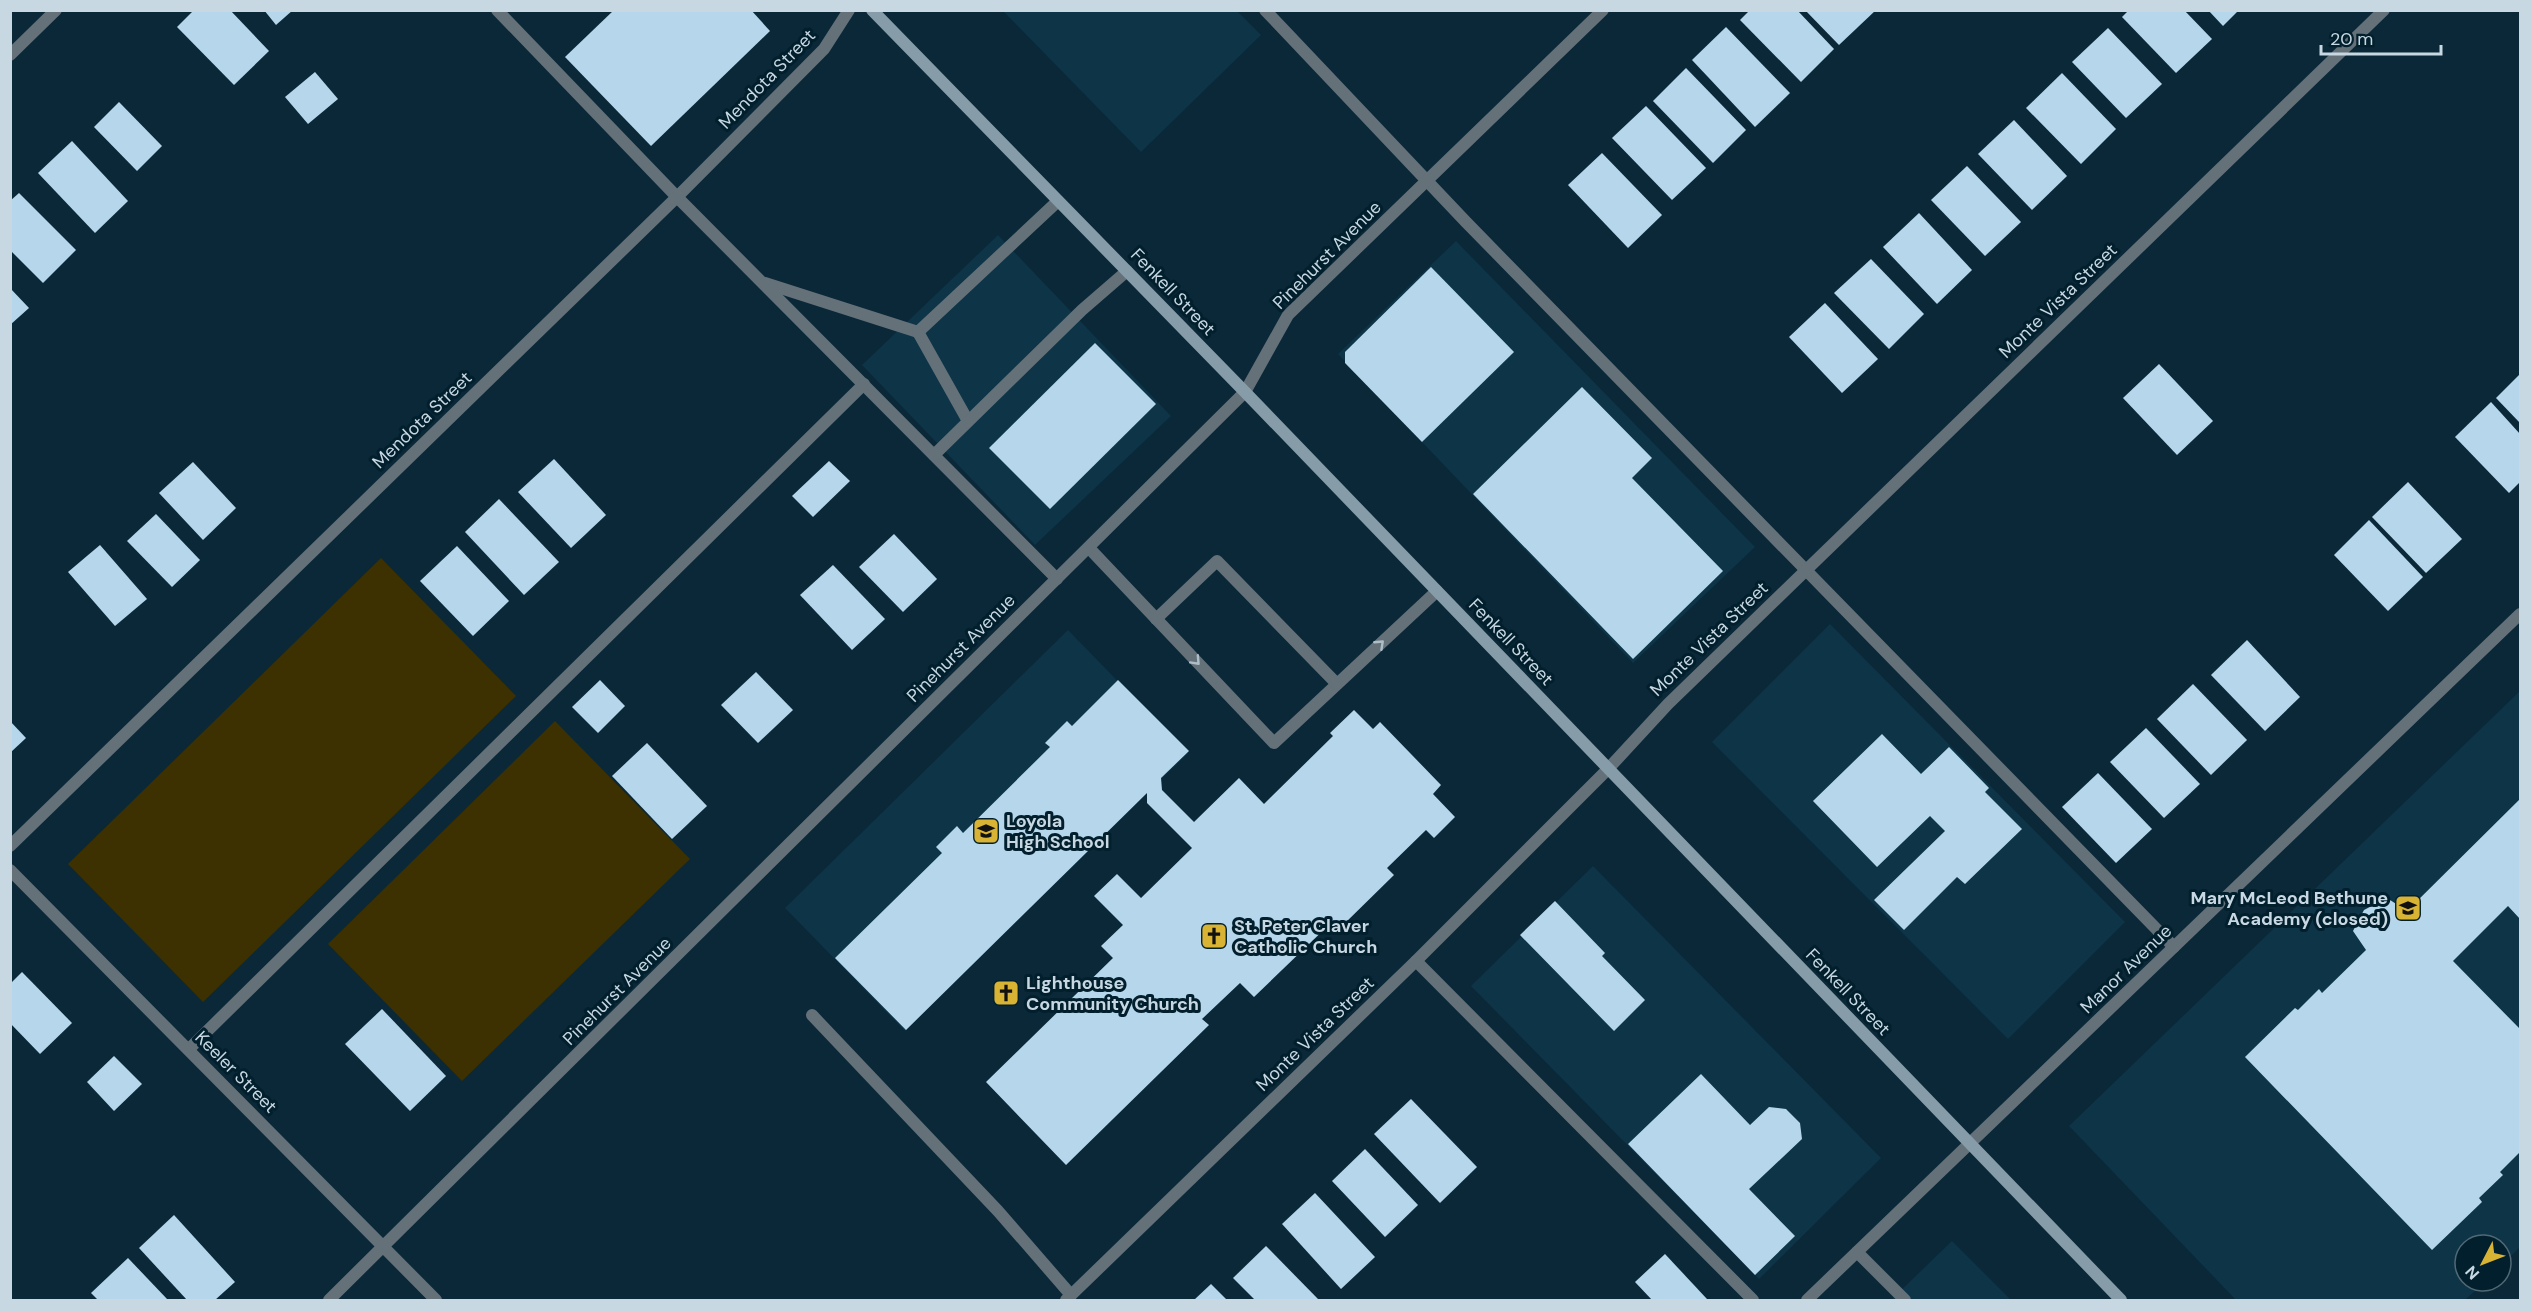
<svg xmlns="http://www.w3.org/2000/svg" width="2531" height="1311" font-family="'DM Sans',sans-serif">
<rect width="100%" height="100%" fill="#0b2838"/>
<g fill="#0d3447">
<path d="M1003,11H1237L1261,35L1141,152Z"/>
<path d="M998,235L1171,416L1035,545L862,365Z"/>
<path d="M1456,241L1755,547L1633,663L1338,354Z"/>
<path d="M1830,624L2125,922L2008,1039L1712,742Z"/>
<path d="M1068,630L1188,753L905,1031L785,908Z"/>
<path d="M2520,691V1247L2501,1266V1245H2465V1281H2486L2465,1300H2236L2069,1126Z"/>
<path d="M1593,866L1881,1158L1759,1279L1471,986Z"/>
<path d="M1952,1241L2011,1300H1891Z"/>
</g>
<g fill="#3d3001">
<path d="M381,558L516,696L203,1002L68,864Z"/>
<path d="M555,721L690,859L462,1081L328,944Z"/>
</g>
<g fill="#b6d7eb">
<path d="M194,10H230L269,51L234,85L177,27Z"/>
<path d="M264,10H293L276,25Z"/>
<path d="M614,10H751L770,31L651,146L565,57Z"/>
<path d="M1750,10H1797L1834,49L1801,82L1740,20Z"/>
<path d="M1805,10H1876L1839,45Z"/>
<path d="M2129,10H2184L2212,39L2176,73L2122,17Z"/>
<path d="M2208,10H2239L2223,26Z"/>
<path d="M1726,27L1790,93L1755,127L1692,60Z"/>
<path d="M2108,28L2162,84L2126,118L2072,62Z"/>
<path d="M1686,68L1746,130L1713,163L1653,101Z"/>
<path d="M315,72L338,99L308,124L285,97Z"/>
<path d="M2062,73L2116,129L2081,164L2026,108Z"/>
<path d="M119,102L162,146L137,171L94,127Z"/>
<path d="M1646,106L1706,168L1672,200L1612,138Z"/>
<path d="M2014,120L2067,176L2032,210L1978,154Z"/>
<path d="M72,141L128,201L95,233L38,173Z"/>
<path d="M1602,153L1662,215L1628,248L1568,185Z"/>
<path d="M1967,166L2021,222L1985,256L1931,200Z"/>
<path d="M19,193L76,250L43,283L10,250V201Z"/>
<path d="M1919,213L1972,270L1937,304L1883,247Z"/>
<path d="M1871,259L1924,314L1889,349L1834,293Z"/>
<path d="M1431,267L1514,352L1422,442L1345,363V352Z"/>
<path d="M10,288L29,308L10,325Z"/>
<path d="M1825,303L1878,359L1842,393L1789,337Z"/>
<path d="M1095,343L1156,404L1050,509L989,448Z"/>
<path d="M2159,364L2213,421L2177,455L2123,398Z"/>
<path d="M2520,374V423L2496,398Z"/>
<path d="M1582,387L1652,458L1632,478L1723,571L1633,659L1473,494Z"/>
<path d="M2491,402L2520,434V482L2509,493L2455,437Z"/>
<path d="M554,459L606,515L571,548L518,492Z"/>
<path d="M829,461L850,481L813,517L792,496Z"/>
<path d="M193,462L236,508L203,540L159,493Z"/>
<path d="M2408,482L2462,539L2426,573L2372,517Z"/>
<path d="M499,499L559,562L524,595L465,532Z"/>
<path d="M156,514L200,560L172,587L127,541Z"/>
<path d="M2369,520L2423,577L2388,611L2334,555Z"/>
<path d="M894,534L937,579L903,612L859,567Z"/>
<path d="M100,545L147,599L115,626L68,572Z"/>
<path d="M457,546L509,601L473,636L420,581Z"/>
<path d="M833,565L885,619L852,650L800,595Z"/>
<path d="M2247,640L2300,697L2265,731L2211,675Z"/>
<path d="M756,672L793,710L758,743L721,705Z"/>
<path d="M600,680L625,706L598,733L572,707Z"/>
<path d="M1118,680L1189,751L1161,778L1162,790L1194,822L1239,778L1264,804L1333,736L1330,733L1354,710L1373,729L1380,722L1441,785L1433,794L1455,817L1434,838L1426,830L1387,868L1394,875L1341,927L1334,920L1254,997L1240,983L1202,1019L1209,1025L1066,1165L986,1082L1113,958L1101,946L1123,925L1094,896L1117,874L1141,898L1192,848L1147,803V793L906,1030L835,958L942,853L936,847L957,826L963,833L1050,747L1045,743L1067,721L1072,726Z"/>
<path d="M2193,684L2247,740L2211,775L2157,719Z"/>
<path d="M10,721L26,738L10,753Z"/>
<path d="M2146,728L2200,784L2164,818L2110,762Z"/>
<path d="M1882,734L1921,774L1949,747L1989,788L1985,792L2022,829L1965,884L1957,877L1904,930L1874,900L1945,831L1930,816L1877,867L1813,801Z"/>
<path d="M647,743L707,806L672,839L612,776Z"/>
<path d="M2098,773L2152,829L2116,863L2062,807Z"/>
<path d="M2520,799V919L2508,906L2453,961L2520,1029V1152L2500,1172L2503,1175L2479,1198L2482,1202L2432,1250L2245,1057L2295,1008L2298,1010L2319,989L2322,993L2366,950L2353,931L2364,910L2387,898L2407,911Z"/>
<path d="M1555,901L1605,953L1602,956L1645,1000L1614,1031L1520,935Z"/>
<path d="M22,972L72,1023L40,1054L10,1023V984Z"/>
<path d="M382,1009L446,1076L410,1111L345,1044Z"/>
<path d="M114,1056L142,1084L114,1111L87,1082Z"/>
<path d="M1701,1074L1750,1125L1769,1107L1786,1109L1800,1123L1802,1139L1749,1189L1795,1236L1755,1275L1628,1144Z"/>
<path d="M1411,1099L1477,1167L1440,1203L1374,1134Z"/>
<path d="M1365,1149L1418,1205L1385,1237L1332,1181Z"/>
<path d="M1315,1193L1375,1257L1341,1289L1282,1224Z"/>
<path d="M174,1215L235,1282L215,1300H187L139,1248Z"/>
<path d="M1266,1246L1319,1300H1255L1233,1278Z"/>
<path d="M1665,1254L1707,1299L1705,1300H1652L1635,1282Z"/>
<path d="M128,1258L168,1300H98L91,1293Z"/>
<path d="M1211,1284L1227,1300H1194Z"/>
</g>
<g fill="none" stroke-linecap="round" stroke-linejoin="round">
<g stroke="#647179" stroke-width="12">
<path d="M497,10L677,197L1057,579"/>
<path d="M1265,10L1466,222L2174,947"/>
<path d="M765,283L918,332L1058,201"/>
<path d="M918,332L968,421"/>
<path d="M934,455L1082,310L1127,271"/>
<path d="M1089,548L1274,743L1437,591"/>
<path d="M1156,619L1217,561L1337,684"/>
<path d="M1416,961L1753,1300"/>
<path d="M812,1015L998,1211L1071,1295"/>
<path d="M189,1049L864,384"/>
<path d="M1857,1252L1905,1300"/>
</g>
<g stroke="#647179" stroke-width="12">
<path d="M10,55L56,10"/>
<path d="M10,846L677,197L824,49L849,10"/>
<path d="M10,870L436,1300"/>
<path d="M329,1300L1245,392L1288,315L1603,10"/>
<path d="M1066,1300L1416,961L1608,769L1668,704L2384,10"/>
<path d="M1807,1300L2520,614"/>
</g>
<path stroke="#879ca9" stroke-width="12" d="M872,10L1245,392L2121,1300"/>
</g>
<defs><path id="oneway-chevron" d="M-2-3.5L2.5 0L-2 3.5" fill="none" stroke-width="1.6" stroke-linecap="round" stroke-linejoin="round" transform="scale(1.5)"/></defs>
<g stroke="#aebec8">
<use href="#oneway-chevron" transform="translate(1380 644) rotate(-43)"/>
<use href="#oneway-chevron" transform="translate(1196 661) rotate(47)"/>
</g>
<defs>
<symbol id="school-square" viewBox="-11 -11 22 22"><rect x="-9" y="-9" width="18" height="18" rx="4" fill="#d9b334" stroke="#021f2d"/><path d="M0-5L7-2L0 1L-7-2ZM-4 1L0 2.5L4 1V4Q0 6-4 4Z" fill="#111"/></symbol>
<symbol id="church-square" viewBox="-11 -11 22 22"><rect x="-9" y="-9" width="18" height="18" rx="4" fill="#d9b334" stroke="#021f2d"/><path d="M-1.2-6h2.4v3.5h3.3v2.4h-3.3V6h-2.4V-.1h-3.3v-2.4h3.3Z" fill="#111"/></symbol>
</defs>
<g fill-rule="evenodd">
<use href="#school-square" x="971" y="816" width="30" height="30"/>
<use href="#school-square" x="2393" y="893" width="30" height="30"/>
<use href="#church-square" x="1199" y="921" width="30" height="30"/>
<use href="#church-square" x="991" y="978" width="30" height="30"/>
</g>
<g text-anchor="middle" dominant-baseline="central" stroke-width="6" stroke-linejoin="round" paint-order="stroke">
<g font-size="18" fill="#c7d8e2" stroke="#021f2d">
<text transform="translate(767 79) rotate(-46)">Mendota Street</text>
<text transform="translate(1327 255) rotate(-45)">Pinehurst Avenue</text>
<text transform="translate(1173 292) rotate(46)">Fenkell Street</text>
<text transform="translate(2058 301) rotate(-44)">Monte Vista Street</text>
<text transform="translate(422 420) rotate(-44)">Mendota Street</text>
<text transform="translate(1709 639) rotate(-44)">Monte Vista Street</text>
<text transform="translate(1511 642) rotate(46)">Fenkell Street</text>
<text transform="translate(961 648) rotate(-45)">Pinehurst Avenue</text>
<text transform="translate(2126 969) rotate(-44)">Manor Avenue</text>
<text transform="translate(617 991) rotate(-45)">Pinehurst Avenue</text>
<text transform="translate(1848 992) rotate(46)">Fenkell Street</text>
<text transform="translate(1315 1034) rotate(-44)">Monte Vista Street</text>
<text transform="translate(236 1072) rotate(45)">Keeler Street</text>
</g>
<g font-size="18" font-weight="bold" fill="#c7d8e2" stroke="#021f2d" text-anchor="start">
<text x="1006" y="821">Loyola<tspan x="1006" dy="21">High School</tspan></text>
<text x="2388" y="898" text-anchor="end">Mary McLeod Bethune<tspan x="2388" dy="21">Academy (closed)</tspan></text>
<text x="1234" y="926">St. Peter Claver<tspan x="1234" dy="21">Catholic Church</tspan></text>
<text x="1026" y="983">Lighthouse<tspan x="1026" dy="21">Community Church</tspan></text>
</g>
</g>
<rect width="2531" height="1311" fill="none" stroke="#c7d8e2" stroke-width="24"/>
<g transform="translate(2483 1263) rotate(228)"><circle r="28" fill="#021f2d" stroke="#516975" stroke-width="1.5"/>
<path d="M0-4.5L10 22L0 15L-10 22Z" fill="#d9b334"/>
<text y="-9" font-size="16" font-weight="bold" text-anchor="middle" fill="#c7d8e2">N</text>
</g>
<path d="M2321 45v9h120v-9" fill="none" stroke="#c7d8e2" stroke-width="3"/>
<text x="2330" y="45" font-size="18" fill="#c7d8e2" stroke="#021f2d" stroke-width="4.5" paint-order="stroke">20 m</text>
</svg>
